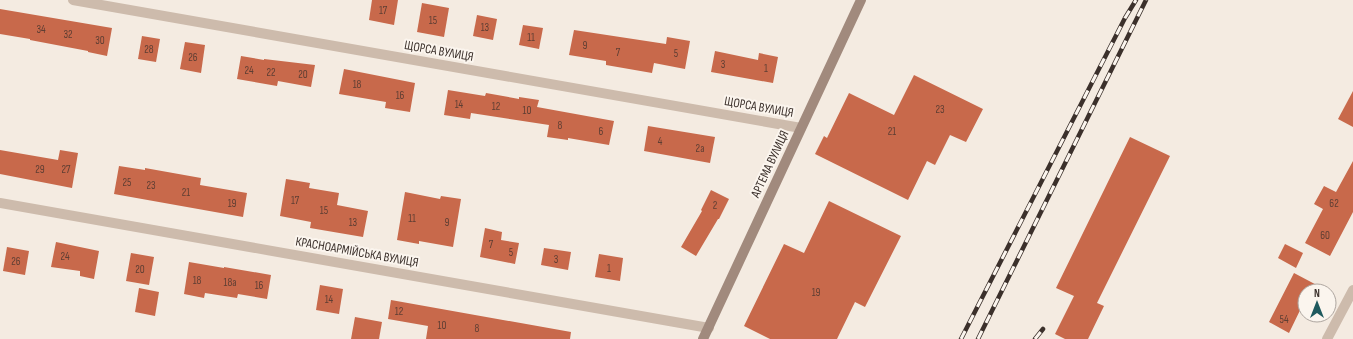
<svg xmlns="http://www.w3.org/2000/svg" width="1353" height="339" font-family="'Sofia Sans Condensed',sans-serif">
<rect width="100%" height="100%" fill="#f4ebe1"/>
<g fill="#c8694b">
<path d="M372,0H398L394,25L369,20Z"/>
<path d="M422,3L449,8L444,37L417,32Z"/>
<path d="M0,9L112,28L107,56L88,52V51L30,40V39L0,34Z"/>
<path d="M477,15L497,19L493,40L473,36Z"/>
<path d="M523,25L543,28L539,49L519,45Z"/>
<path d="M574,30L666,44L667,37L690,41L685,69L654,63L652,73L606,65V61L569,55Z"/>
<path d="M142,36L160,39L156,62L138,59Z"/>
<path d="M185,42L205,45L201,73L180,69Z"/>
<path d="M715,51L758,60L759,53L778,57L773,83L711,72Z"/>
<path d="M241,56L264,60V59L315,65L311,87L278,81L277,86L237,79Z"/>
<path d="M344,69L415,83L410,112L385,108L386,102L339,94Z"/>
<path d="M914,75L983,109L966,142L950,135L935,165L927,161L908,200L815,154L824,136L827,138L849,93L894,115Z"/>
<path d="M448,90L485,96L486,93L519,99V97L539,100L537,107L614,121L609,145L568,138V140L547,137L549,125L471,113L470,119L444,115Z"/>
<path d="M1353,91V127L1338,119Z"/>
<path d="M648,126L715,137L710,163L644,151Z"/>
<path d="M1130,137L1170,156L1097,303L1104,306L1088,339H1065L1055,334L1074,296L1056,288Z"/>
<path d="M0,150L58,160L60,150L78,153L72,188L0,174Z"/>
<path d="M1353,161V212L1330,256L1305,243L1323,209L1314,204L1324,186L1336,192Z"/>
<path d="M119,166L145,170V168L201,178L200,185L247,193L243,217L114,194Z"/>
<path d="M286,179L310,183L309,188L339,193L337,205L368,211L363,237L310,228L311,222L280,216Z"/>
<path d="M711,190L729,199L719,219H718L696,256L681,247L702,211L701,210Z"/>
<path d="M405,192L440,199L441,196L461,199L453,247L419,241V244L397,240Z"/>
<path d="M829,201L901,236L865,307L855,302L837,339H770L744,326L784,244L804,253Z"/>
<path d="M485,228L502,232L501,240L519,243L515,264L480,257Z"/>
<path d="M56,242L99,251L94,279L80,276V271L51,267Z"/>
<path d="M1285,244L1303,253L1296,268L1278,258Z"/>
<path d="M7,247L29,251L25,275L3,271Z"/>
<path d="M544,248L571,252L568,270L541,265Z"/>
<path d="M131,253L154,257L149,285L126,281Z"/>
<path d="M599,254L623,258L620,281L595,277Z"/>
<path d="M189,262L224,268V267L271,275L267,299L238,294L237,298L205,293L204,298L184,294Z"/>
<path d="M1294,273L1328,291H1305V300L1289,333L1269,322Z"/>
<path d="M320,285L343,289L339,314L316,310Z"/>
<path d="M139,288L159,292L155,316L135,312Z"/>
<path d="M391,300L571,332L570,339H426L428,326L388,319Z"/>
<path d="M355,317L382,322L379,339H351Z"/>
</g>
<g fill="none" stroke-linecap="round" stroke-linejoin="round">
<g stroke="#cdbbac" stroke-width="10">
<path d="M73,0L801,128"/>
<path d="M0,203L709,328"/>
<path d="M1327,339L1353,290"/>
</g>
<path stroke="#a18a7d" stroke-width="10" d="M703,339L861,0"/>
<defs>
<g id="rail">
<path d="M961,339L1125,18L1136,0"/>
<path d="M978,339L1146,0"/>
<path d="M1035,339L1043,329"/>
</g>
</defs>
<use href="#rail" stroke="#3b302b" stroke-width="4.5"/>
<use href="#rail" stroke="#fbf5ee" stroke-width="3" stroke-dasharray="9" stroke-linecap="butt"/>
</g>
<g text-anchor="middle" dominant-baseline="central" stroke-width="4" stroke-linejoin="round" paint-order="stroke">
<g font-size="11" fill="#5e3e33">
<text x="383" y="10">17</text>
<text x="433" y="20">15</text>
<text x="485" y="27">13</text>
<text x="41" y="29">34</text>
<text x="68" y="34">32</text>
<text x="531" y="37">11</text>
<text x="100" y="40">30</text>
<text x="585" y="45">9</text>
<text x="149" y="49">28</text>
<text x="618" y="52">7</text>
<text x="676" y="53">5</text>
<text x="193" y="57">26</text>
<text x="723" y="64">3</text>
<text x="766" y="68">1</text>
<text x="249" y="70">24</text>
<text x="271" y="72">22</text>
<text x="303" y="74">20</text>
<text x="357" y="84">18</text>
<text x="400" y="95">16</text>
<text x="459" y="104">14</text>
<text x="496" y="106">12</text>
<text x="940" y="109">23</text>
<text x="527" y="110">10</text>
<text x="560" y="125">8</text>
<text x="601" y="131">6</text>
<text x="892" y="131">21</text>
<text x="660" y="141">4</text>
<text x="700" y="148">2а</text>
<text x="40" y="169">29</text>
<text x="66" y="169">27</text>
<text x="127" y="182">25</text>
<text x="151" y="185">23</text>
<text x="186" y="192">21</text>
<text x="295" y="200">17</text>
<text x="232" y="203">19</text>
<text x="1334" y="203">62</text>
<text x="715" y="205">2</text>
<text x="324" y="210">15</text>
<text x="412" y="218">11</text>
<text x="353" y="222">13</text>
<text x="447" y="222">9</text>
<text x="1325" y="235">60</text>
<text x="491" y="244">7</text>
<text x="511" y="252">5</text>
<text x="65" y="256">24</text>
<text x="556" y="259">3</text>
<text x="16" y="261">26</text>
<text x="609" y="268">1</text>
<text x="140" y="269">20</text>
<text x="197" y="280">18</text>
<text x="230" y="282">18а</text>
<text x="259" y="285">16</text>
<text x="816" y="292">19</text>
<text x="329" y="299">14</text>
<text x="399" y="311">12</text>
<text x="1284" y="319">54</text>
<text x="442" y="325">10</text>
<text x="477" y="328">8</text>
</g>
<g font-size="13" fill="#3b302b" stroke="#fbf5ee">
<text transform="translate(439 51) rotate(10)">ЩОРСА ВУЛИЦЯ</text>
<text transform="translate(759 107) rotate(10)">ЩОРСА ВУЛИЦЯ</text>
<text transform="translate(770 164) rotate(-65)">АРТЕМА ВУЛИЦЯ</text>
<text transform="translate(357 252) rotate(10)">КРАСНОАРМІЙСЬКА ВУЛИЦЯ</text>
</g>
</g>
<g transform="translate(1317 303)"><circle r="19" fill="#fbf5ee" stroke="#aea6a0"/>
<path d="M0-3L7 15L0 10L-7 15Z" fill="#1f5a5e"/>
<text y="-6" font-size="11" font-weight="bold" text-anchor="middle" fill="#3b302b">N</text>
</g>
</svg>
